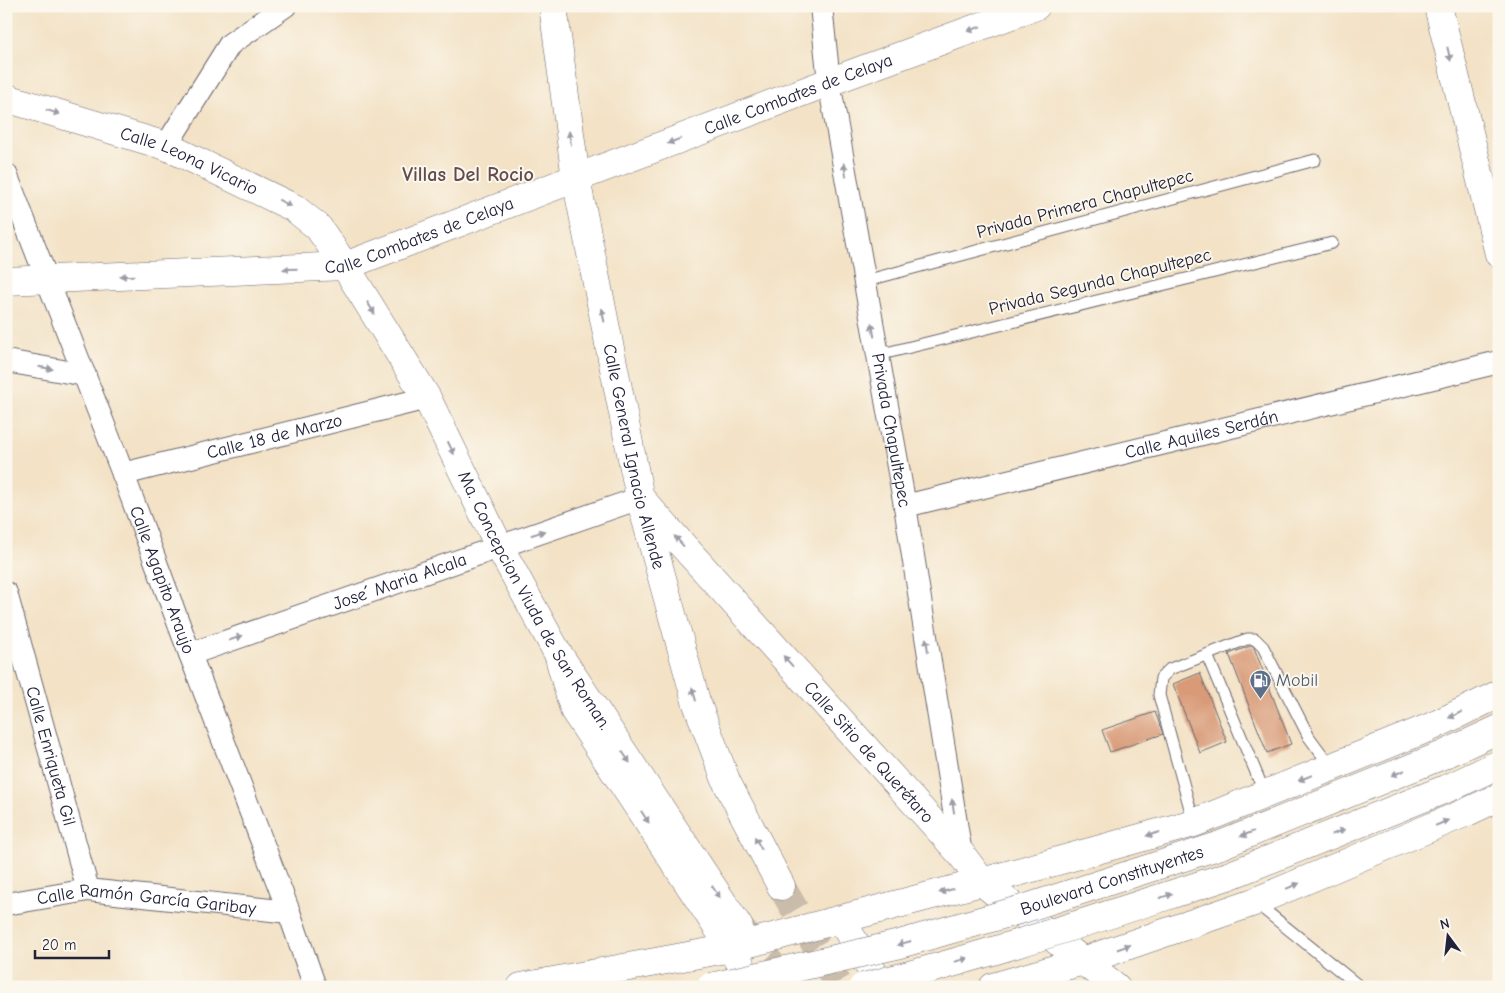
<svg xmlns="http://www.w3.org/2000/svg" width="1505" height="993" font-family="'Comic Neue',sans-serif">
<rect width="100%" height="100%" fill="#fbf7ec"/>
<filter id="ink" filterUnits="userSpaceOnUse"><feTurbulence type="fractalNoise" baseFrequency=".02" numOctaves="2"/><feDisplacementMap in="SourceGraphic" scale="10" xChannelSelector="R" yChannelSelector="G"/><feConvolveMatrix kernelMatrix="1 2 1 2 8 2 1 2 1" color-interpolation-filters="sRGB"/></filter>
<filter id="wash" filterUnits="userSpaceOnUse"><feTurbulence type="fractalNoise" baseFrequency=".0096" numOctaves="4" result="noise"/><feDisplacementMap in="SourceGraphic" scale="20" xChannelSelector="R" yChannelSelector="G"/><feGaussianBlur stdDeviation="1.12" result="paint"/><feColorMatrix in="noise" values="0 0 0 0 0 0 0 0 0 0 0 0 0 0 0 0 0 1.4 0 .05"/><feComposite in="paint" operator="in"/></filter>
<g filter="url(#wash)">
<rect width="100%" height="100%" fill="#f3e2c6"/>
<g id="blocks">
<g fill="#d89a77">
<path d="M1253,645L1291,744L1267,753L1229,654Z"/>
<path d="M1200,673L1227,742L1200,753L1173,684Z"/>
<path d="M1155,712L1163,734L1110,752L1102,730Z"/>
</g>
</g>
</g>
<g filter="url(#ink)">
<use href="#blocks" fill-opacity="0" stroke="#6b656c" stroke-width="1"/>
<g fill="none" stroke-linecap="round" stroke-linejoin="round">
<g stroke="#c9bcaa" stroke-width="28" stroke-dasharray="28 14" stroke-linecap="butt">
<path d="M781,886L840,987"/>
<path d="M739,927L792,987"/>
</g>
<defs>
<g id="lane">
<path d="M865,281L1315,160"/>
<path d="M878,355L1332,243"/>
<path d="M1207,655L1265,794"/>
<path d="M1194,823L1159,695L1161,678L1170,669L1247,639H1255L1263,647L1309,737L1331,767"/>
<path d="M1256,903L1360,987"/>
</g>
<g id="street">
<path id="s1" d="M821,6L829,82L905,506L961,854"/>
<path d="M166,146L230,44L285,6"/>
<path id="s2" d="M6,174L123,474L190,654L289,912L315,987"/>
<path d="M6,361L85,375"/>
<path id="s3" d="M123,474L427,398"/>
<path id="s4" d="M905,506L1499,362"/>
<path id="s5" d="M6,593L88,890"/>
<path id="s6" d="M190,654L640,498"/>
<path id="s7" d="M6,904L88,890L289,912"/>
</g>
<g id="secondary">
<path d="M1438,6L1499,254"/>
<path id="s8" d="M6,281L345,266L829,82L1036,6"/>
<path id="s9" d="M640,498L961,854L982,882L1116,987"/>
<path d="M560,661L574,710L731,948"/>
<path d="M521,987L731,948L982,882L1194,823L1433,726L1499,694"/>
<path d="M993,987L1083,961L1254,902L1467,812L1499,797"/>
</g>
<g id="primary">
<path id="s10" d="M553,6L576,179L640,498L696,701L727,783L781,886"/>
<path id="s11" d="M6,98L166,146L294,208L318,227L345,266L427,398L499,546L557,652L739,927"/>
<path d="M841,920L882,987"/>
<path d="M731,948L753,987"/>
</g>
<g id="highway">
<path d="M1218,846L1443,755L1499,729"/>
<path d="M1228,876L1453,786L1499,764"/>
</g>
</defs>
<use href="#lane" stroke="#6b656c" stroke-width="13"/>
<use href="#street" stroke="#6b656c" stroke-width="24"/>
<use href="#secondary" stroke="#6b656c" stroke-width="29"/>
<use href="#primary" stroke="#6b656c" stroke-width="29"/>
<use href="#highway" stroke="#6b656c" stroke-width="29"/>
<use href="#lane" stroke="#fff" stroke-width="11"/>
<use href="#street" stroke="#fff" stroke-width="22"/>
<use href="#secondary" stroke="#fff" stroke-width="28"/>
<use href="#primary" stroke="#fff" stroke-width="28"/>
<use href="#highway" stroke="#fff" stroke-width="28"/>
<defs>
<g id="highway-bridge">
<path id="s12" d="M711,987L896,945L1026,908L1218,846"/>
<path d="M863,987C987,956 1107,915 1228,876"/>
</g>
</defs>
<use href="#highway-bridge" stroke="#6b656c" stroke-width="29" stroke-linecap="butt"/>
<use href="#highway-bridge" stroke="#fff" stroke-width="28"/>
</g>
<defs><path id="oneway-solid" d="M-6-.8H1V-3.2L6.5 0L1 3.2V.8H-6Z" transform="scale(1.25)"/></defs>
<g fill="#9c9ca7">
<use href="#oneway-solid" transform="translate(974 29) rotate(160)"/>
<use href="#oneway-solid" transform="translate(1449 54) rotate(76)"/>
<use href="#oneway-solid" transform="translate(53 112) rotate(17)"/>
<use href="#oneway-solid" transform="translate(570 138) rotate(-98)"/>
<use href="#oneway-solid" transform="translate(674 141) rotate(159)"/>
<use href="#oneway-solid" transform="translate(845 170) rotate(-100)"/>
<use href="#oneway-solid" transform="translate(285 203) rotate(26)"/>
<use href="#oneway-solid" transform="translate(290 269) rotate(178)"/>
<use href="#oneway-solid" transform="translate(127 276) rotate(178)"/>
<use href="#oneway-solid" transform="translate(371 308) rotate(58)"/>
<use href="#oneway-solid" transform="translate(603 315) rotate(-101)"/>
<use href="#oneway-solid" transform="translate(873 330) rotate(-100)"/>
<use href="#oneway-solid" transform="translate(46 368) rotate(10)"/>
<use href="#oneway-solid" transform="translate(451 448) rotate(64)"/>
<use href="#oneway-solid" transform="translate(538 533) rotate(-18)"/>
<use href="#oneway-solid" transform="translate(679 541) rotate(-132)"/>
<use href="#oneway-solid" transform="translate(236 638) rotate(-19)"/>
<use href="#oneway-solid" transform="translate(927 645) rotate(-99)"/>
<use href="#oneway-solid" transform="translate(788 661) rotate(-132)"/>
<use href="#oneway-solid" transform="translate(694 694) rotate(-106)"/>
<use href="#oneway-solid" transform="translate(1455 715) rotate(154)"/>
<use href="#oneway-solid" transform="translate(626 757) rotate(56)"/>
<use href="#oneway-solid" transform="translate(1398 773) rotate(158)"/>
<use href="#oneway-solid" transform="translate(1305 778) rotate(158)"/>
<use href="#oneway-solid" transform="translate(953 806) rotate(-99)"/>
<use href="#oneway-solid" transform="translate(645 817) rotate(57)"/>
<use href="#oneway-solid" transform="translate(1442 823) rotate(-23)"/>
<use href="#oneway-solid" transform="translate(1338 832) rotate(-22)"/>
<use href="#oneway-solid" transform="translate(1153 834) rotate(164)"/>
<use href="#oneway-solid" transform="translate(1247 834) rotate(158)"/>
<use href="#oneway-solid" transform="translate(758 843) rotate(-118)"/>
<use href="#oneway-solid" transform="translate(1293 886) rotate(-23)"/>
<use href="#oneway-solid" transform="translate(946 891) rotate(165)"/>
<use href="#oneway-solid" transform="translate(716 892) rotate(56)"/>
<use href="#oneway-solid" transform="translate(1166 896) rotate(-18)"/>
<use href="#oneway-solid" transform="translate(904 943) rotate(164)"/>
<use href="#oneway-solid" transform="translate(1124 947) rotate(-19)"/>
<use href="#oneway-solid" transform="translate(961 960) rotate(-16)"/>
</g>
</g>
<defs>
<symbol id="fuel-pin" viewBox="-11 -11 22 30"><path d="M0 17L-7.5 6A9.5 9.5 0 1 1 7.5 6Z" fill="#5c6f8a" stroke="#fbf7ec"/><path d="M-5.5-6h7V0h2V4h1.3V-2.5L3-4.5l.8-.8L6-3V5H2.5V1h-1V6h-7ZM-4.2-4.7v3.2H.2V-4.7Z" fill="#fff"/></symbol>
</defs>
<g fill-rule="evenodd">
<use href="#fuel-pin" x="1248" y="668" width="25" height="34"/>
</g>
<g text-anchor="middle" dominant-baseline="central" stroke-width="4" stroke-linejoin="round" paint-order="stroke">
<g font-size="18" fill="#22223b" stroke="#fbf7ec">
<text stroke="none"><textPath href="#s8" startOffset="824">Calle Combates de Celaya</textPath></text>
<text stroke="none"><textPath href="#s11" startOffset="194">Calle Leona Vicario</textPath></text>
<text transform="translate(1085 204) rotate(-15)">Privada Primera Chapultepec</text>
<text stroke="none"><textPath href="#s8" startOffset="419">Calle Combates de Celaya</textPath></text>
<text transform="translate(1100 282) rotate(-14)">Privada Segunda Chapultepec</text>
<text stroke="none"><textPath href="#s1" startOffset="430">Privada Chapultepec</textPath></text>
<text stroke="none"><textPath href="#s4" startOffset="305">Calle Aquiles Serdán</textPath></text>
<text stroke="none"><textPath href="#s3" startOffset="156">Calle 18 de Marzo</textPath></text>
<text stroke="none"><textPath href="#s10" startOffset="458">Calle General Ignacio Allende</textPath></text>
<text stroke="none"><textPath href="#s2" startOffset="435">Calle Agapito Araujo</textPath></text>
<text stroke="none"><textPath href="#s6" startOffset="222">Jose´ Maria Alcala</textPath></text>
<text stroke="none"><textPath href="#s11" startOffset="772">Ma. Concepcion Viuda de San Roman.</textPath></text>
<text stroke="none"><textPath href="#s9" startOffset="342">Calle Sitio de Querétaro</textPath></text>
<text stroke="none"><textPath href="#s5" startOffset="169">Calle Enriqueta Gil</textPath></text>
<text stroke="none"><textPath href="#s12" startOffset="415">Boulevard Constituyentes</textPath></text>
<text stroke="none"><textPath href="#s7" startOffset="142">Calle Ramón García Garibay</textPath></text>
</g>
<g font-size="18" fill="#4e5e75" stroke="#fbf7ec" text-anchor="start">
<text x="1276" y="680">Mobil</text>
</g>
<g font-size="20" font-weight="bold" fill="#624c50" stroke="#fbf7ec">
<text x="468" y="174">Villas Del Rocio</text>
</g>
</g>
<rect width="1505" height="993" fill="none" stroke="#fbf7ec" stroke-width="25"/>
<g transform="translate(1448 936) rotate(345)" stroke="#fbf7ec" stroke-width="4" paint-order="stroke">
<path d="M0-4L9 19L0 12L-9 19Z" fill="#22223b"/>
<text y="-8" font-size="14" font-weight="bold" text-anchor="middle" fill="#22223b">N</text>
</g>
<path d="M35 950v8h74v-8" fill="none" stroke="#22223b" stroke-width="2.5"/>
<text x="42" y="950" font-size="15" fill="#22223b" stroke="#fbf7ec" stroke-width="4" paint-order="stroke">20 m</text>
</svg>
